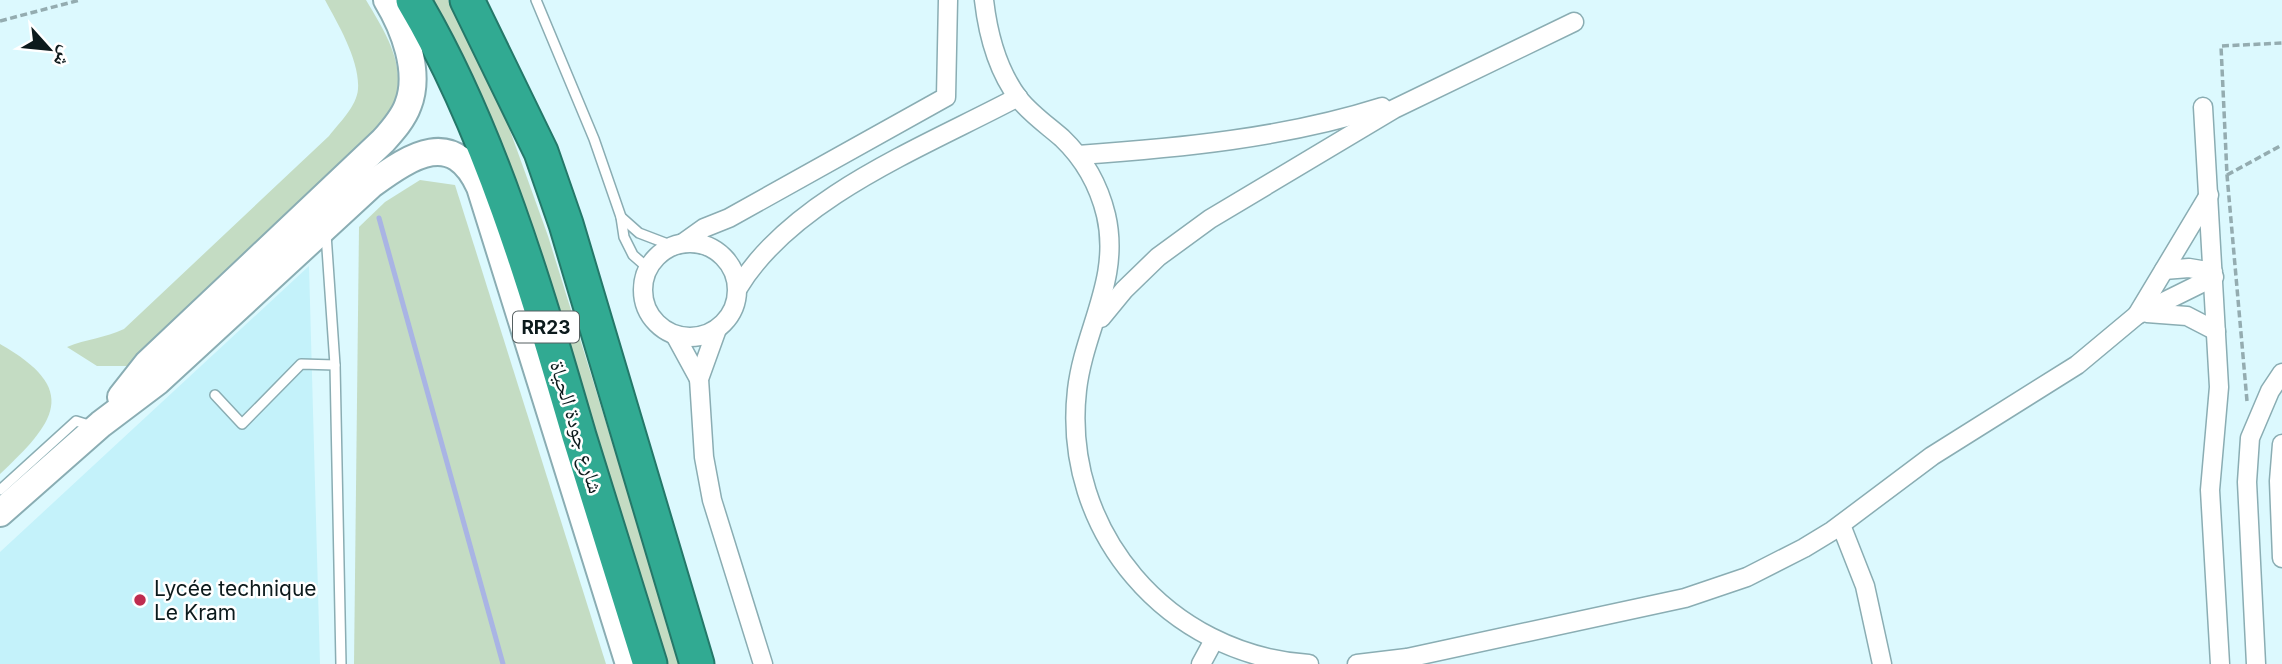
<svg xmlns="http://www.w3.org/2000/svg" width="2282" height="664" font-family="Inter,'Noto Naskh Arabic',sans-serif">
<rect width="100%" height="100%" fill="#dcf9fe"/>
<path fill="#c4f2fa" d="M309,266L320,664H0V552Z"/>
<g fill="#c4dcc3">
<path d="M325,0H366C390,40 412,75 388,122L131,366H97L67,347C86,339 105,338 124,329L329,136C339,123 357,106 358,89C360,61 338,24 325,0Z"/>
<path d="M419,0H448L495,89L548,236L681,664H654Z"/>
<path d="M420,180L455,185L606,664H354L359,227L385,202Z"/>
<path d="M0,344C81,390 55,422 0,474Z"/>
</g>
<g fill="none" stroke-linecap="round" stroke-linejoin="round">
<path stroke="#a9b4e4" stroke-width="5" d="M379,218L503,664"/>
<defs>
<g id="lane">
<path d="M536,0L594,139L621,217L624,237L633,255L649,269"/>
<path d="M621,217L639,233L673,246"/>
<path d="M326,234L335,365L341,664"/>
<path d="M215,395L242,424L301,364L335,365"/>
<path d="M0,490L76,421L92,426"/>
</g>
<g id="street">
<path d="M984,0C988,35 997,70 1019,99C1031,114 1047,125 1062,138C1084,159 1099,186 1106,215C1121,279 1084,329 1077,390C1061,531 1168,655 1309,664"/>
<path d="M2203,107L2219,387L2210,490L2220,664"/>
<path d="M1078,155C1180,148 1284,138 1382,107"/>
<path d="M683,243L704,228L729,218L946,97L948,0"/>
<circle cx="690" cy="290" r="47"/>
<path d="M2164,270L2189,268L2213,272"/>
<path d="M738,288C793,197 926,146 1018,97"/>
<path d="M2147,313L2187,316L2216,331"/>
<path d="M2137,315L2209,195"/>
<path d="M1101,318L1124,290L1158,257L1210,219L1394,109L1574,22"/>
<path d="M717,329L699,379L704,457L712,500L763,664"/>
<path d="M675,335L699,379"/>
<path d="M2282,444L2279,481L2282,558"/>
<path d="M1841,525L1865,586L1882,664"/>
<path d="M1201,664L1214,640"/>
<path d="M1357,664L1407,658L1685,598L1747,577L1804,548L1832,531L1932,456L2077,365L2137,315L2214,277"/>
<path d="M2256,664L2247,482L2250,438L2270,391L2282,373"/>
</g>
<g id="secondary">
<path d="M121,397L147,364L383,141C392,131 403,119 408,105C421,72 404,28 387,0"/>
<path d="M0,513L101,424L158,381L372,184C412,155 453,128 480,187L629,664"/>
</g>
<g id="highway">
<path d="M413,0C490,129 537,292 579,436C602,512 627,588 650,664"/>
<path d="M467,0L541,152L566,224L697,664"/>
</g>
</defs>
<use href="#lane" stroke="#8aadb3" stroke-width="12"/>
<use href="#street" stroke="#8aadb3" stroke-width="21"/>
<use href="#secondary" stroke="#8aadb3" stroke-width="30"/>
<use href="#highway" stroke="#247869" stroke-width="37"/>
<g stroke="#94acb0" stroke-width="3.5" stroke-dasharray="7 3.5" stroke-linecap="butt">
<path d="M0,21L80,0"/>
<path d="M2227,175L2282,145"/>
<path d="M2247,401L2227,175L2221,46L2282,43"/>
</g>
<use href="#lane" stroke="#fff" stroke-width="9"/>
<use href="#street" stroke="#fff" stroke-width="18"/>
<use href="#secondary" stroke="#fff" stroke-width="26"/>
<use href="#highway" stroke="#31aa92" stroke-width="33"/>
</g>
<circle fill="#be2d4f" stroke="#fff" stroke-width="2.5" cx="140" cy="600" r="7"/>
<g text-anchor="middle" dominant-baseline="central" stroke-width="5" stroke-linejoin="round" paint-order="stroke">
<rect fill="#fff" stroke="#555f60" stroke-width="2" x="513" y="311.5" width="66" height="31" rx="5"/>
<g font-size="19" font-weight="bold" fill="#0c1a1c">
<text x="546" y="327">RR23</text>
</g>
<g font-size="21" fill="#0c1a1c" stroke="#fff">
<text transform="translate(577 427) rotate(73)">شارع جودة الحياة</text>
</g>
<g font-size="21" fill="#0c1a1c" stroke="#fff" text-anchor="start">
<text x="154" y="588">Lycée technique<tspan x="154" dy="24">Le Kram</tspan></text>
</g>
</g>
<g transform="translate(49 49) rotate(117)" stroke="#ffffff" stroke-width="5" paint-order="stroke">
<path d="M0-5L12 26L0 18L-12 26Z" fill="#0c1a1c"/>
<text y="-10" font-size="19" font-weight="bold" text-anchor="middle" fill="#0c1a1c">ش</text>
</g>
</svg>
